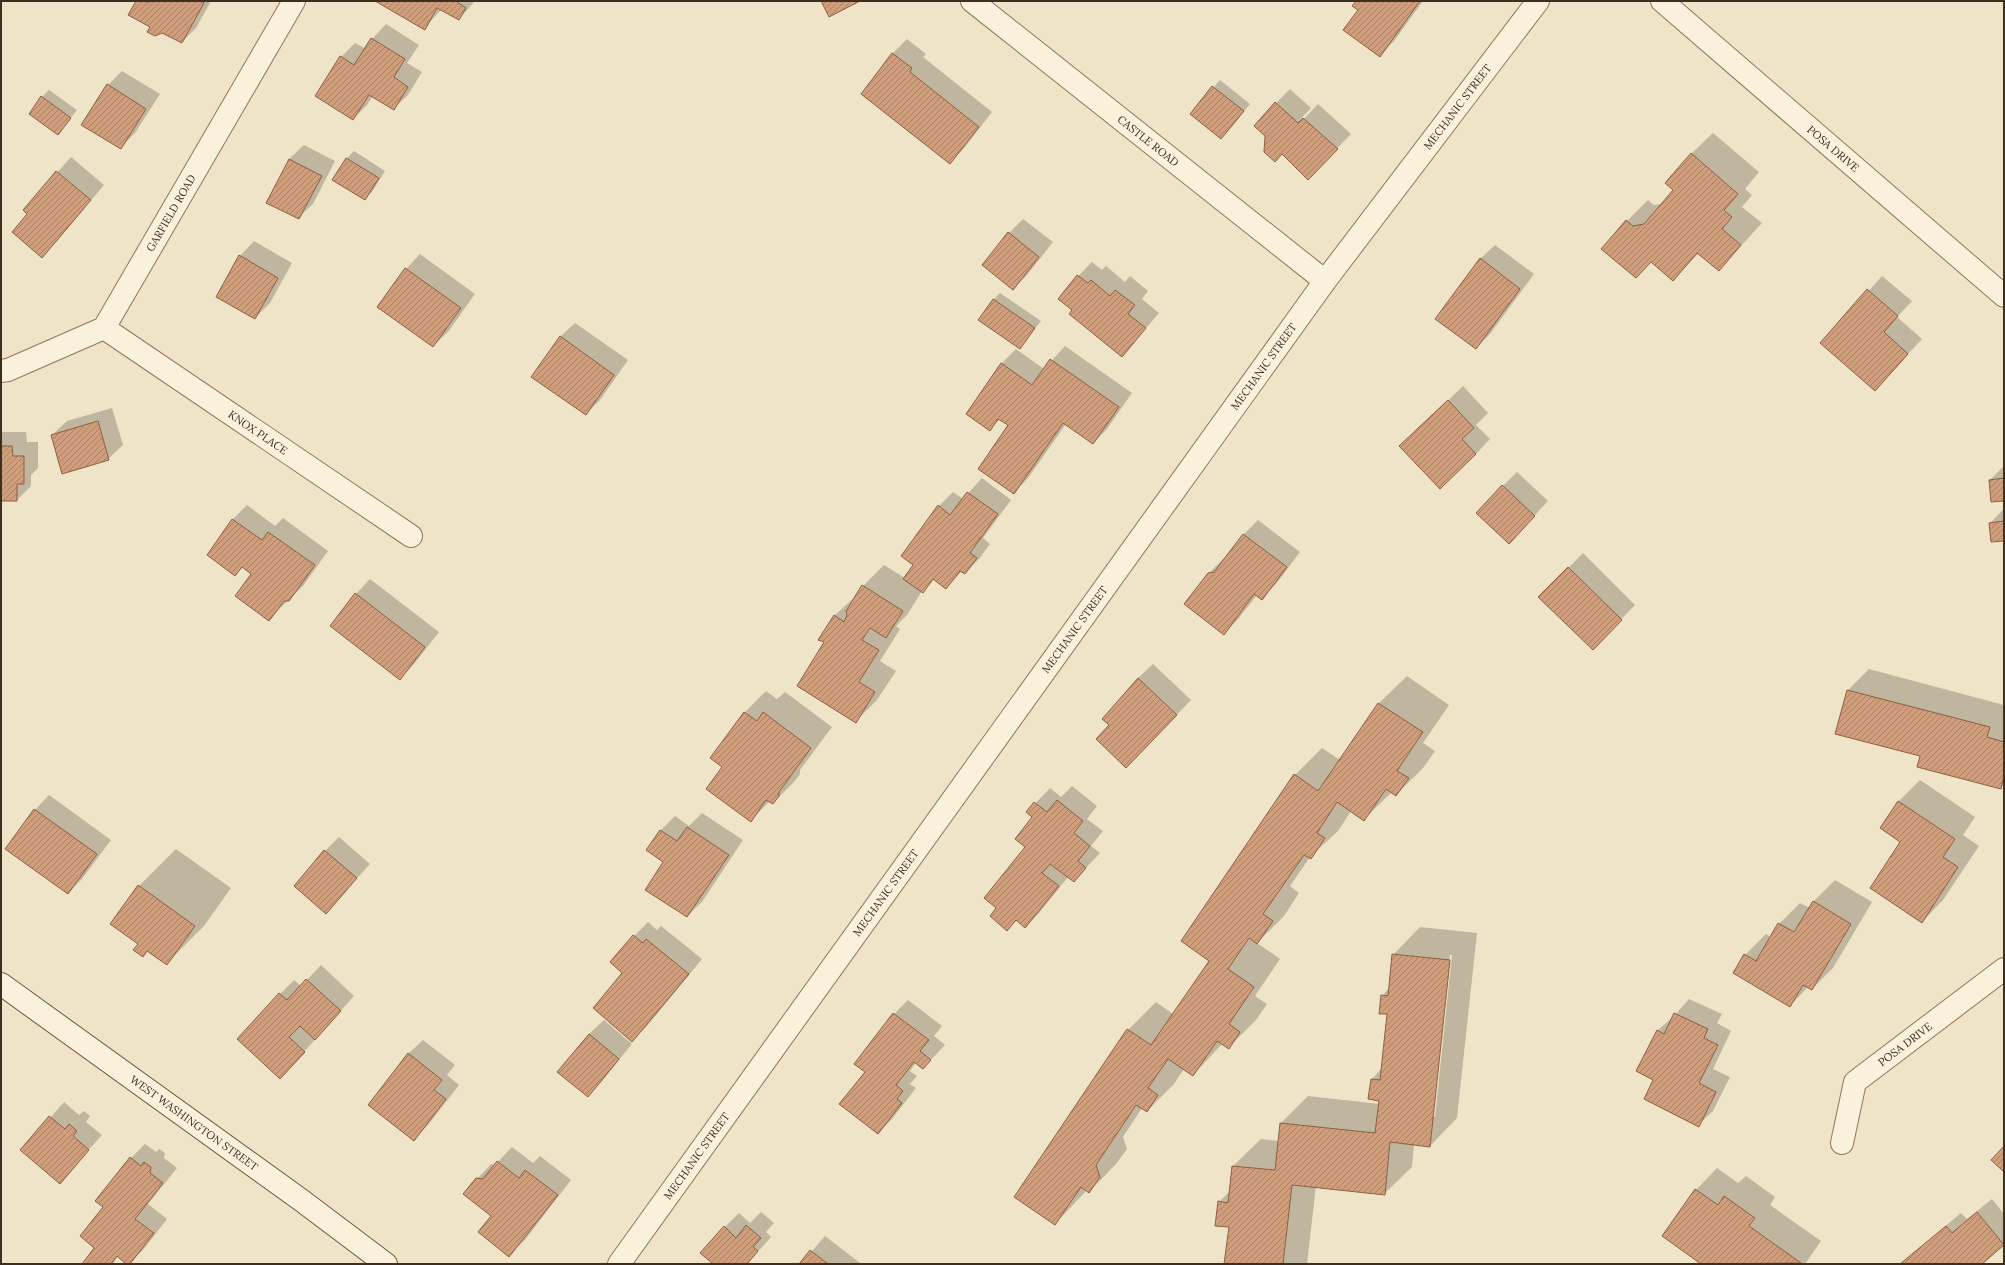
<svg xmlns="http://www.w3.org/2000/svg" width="2005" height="1265" font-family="Lora,serif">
<defs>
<pattern id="building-hatch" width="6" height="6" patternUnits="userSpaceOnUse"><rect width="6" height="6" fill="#cf9f7d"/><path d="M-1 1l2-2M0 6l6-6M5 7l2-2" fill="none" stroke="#a98266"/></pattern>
</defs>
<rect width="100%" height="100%" fill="#f0e4c8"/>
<g fill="#0003" fill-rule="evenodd">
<path d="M137,1H211L196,28L182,42L129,15Z"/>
<path d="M377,1H475L459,19L442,9L424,28Z"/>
<path d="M1357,1H1423L1394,41L1380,55L1359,10Z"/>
<path d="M386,24L419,45L407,63L422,72L408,95L393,109L373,96L367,105L353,119L341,57L355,43L366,49L372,39Z"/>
<path d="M907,39L926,54L923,57L992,112L964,148L950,163L862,93L893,53Z"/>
<path d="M122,71L160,94L135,133L121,147L108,85Z"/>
<path d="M1220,80L1250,104L1228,131L1191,114Z"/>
<path d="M1290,89L1311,108L1299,121L1301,122L1318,104L1351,134L1322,164L1282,153L1276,103Z"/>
<path d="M49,90L77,110L58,134L42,97Z"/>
<path d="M1713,133L1759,172L1745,189L1752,195L1742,207L1762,223L1719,270L1699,253L1673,279L1652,261L1636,277L1627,221L1648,200L1654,205L1663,204L1674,190L1691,154Z"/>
<path d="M304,145L335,161L313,204L298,218L289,159Z"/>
<path d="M354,151L385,171L372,192L365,199L347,158Z"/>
<path d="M71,157L104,185L56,242L42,256L28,213L24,210Z"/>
<path d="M1023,219L1053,242L1027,275L1013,289L1009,233Z"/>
<path d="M254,241L292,263L270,303L255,318L240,256Z"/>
<path d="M1495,245L1534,274L1490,334L1476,348L1480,259Z"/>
<path d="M420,254L475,294L448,332L433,346L379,306L406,269Z"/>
<path d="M1092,262L1102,270L1106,266L1125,282L1130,276L1148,291L1142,299L1159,313L1122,356L1078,276Z"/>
<path d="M1882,276L1912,301L1897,317L1922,339L1875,390L1822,343Z"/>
<path d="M1000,293L1041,321L1020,347L993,300Z"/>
<path d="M575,323L628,360L600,400L586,414L560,337Z"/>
<path d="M1065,346L1132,393L1107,429L1093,443L1066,424L1028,478L1014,493L1009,425L1000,419L990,429L1002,363L1016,349L1044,369Z"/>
<path d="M1463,386L1488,413L1476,425L1490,439L1476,454L1415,432Z"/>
<path d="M112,408L123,445L108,459L52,435L67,421Z"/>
<path d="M1,432H26L27,442H38V468L31,475V486L17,500H1Z"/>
<path d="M2004,466V500L1990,480Z"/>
<path d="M1517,472L1548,501L1523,528L1503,486Z"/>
<path d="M982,478L1011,500L983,538L990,544L979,559L965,573L962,571L946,588L935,579L922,591L907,615L896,626L900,629L880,661L896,671L877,700L856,721L825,642L834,616L857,595L863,586L884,565L905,578L914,565L939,506L953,492L963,499Z"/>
<path d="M247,505L275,526L283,518L328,551L303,586L269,619L253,574L243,567L235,574L208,554L233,519Z"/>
<path d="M2004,509V540L1990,523Z"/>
<path d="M1258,520L1300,552L1276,584L1261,599L1257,595L1238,619L1224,634L1209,573L1223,559H1226L1244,534Z"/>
<path d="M1583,553L1635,605L1593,648L1540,597Z"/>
<path d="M370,579L439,632L414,664L400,678L356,594Z"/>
<path d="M1153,664L1191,700L1141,752L1110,725L1138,678Z"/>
<path d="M1869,669L2004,705V784L2000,788L1921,755L1848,690Z"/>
<path d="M1407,676L1449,705L1423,743L1435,751L1423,768L1396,795L1392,792L1364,819L1351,811L1338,831L1310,857L1290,886L1299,893L1284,916L1257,943L1280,959L1255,996L1267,1004L1256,1020L1229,1047L1223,1043L1193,1075L1184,1069L1174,1084L1147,1111L1142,1108L1123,1137L1127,1149L1116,1164L1089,1192L1087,1190L1055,1224L1015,1197L1128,1030L1156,1002L1173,1014L1210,960L1295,775L1322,748L1340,760L1379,703Z"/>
<path d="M766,691L777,699L785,692L832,727L800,770V774L794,782L773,803L770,801L751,820L724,767L712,758L745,712Z"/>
<path d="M1920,780L1975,817L1963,835L1979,846L1943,900L1922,922L1901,841L1881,828L1899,801Z"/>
<path d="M1072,786L1097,806L1087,819L1103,831L1091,846L1100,853L1074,881L1068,877L1039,913L1025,927L1017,920L1007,929L998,908L1026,847L1034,817L1027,812L1050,788L1061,797Z"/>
<path d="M49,795L111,840L82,879L68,893L35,810Z"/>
<path d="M702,813L743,840L702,902L687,916L665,862L647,850L661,830L675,816L689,826Z"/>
<path d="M339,837L370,864L325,913V851Z"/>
<path d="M176,849L231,888L204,926L167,963L148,950L143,955L139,944V886Z"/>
<path d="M1835,880L1872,902L1833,968L1812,989L1808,987L1790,1006L1745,955L1766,934L1771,937L1779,924L1800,903L1810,908L1814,901Z"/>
<path d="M648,922L657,930L661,926L702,959L647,1026L632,1041L624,973L634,936Z"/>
<path d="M1420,927L1477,933L1457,1118L1430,1146L1414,1144L1412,1167L1384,1194L1316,1186L1307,1264H1225L1230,1226L1219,1202L1231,1190L1233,1166L1261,1139L1279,1141L1281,1123L1308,1096L1380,1104V1100L1372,1079L1382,1068L1388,1014L1382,996L1389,988L1393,955ZM1450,955H1452L1435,1117H1432Z"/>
<path d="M321,965L354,996L294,1063L280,994L294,980L301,986Z"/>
<path d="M1689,999L1722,1014L1717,1023L1731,1031L1713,1069L1730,1077L1713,1111L1698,1125L1655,1079L1658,1030L1673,1017Z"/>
<path d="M908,1000L942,1026L934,1036L945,1045L923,1068L916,1062L910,1071L917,1076L910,1084L916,1088L892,1119L878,1133L866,1072L894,1014Z"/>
<path d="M604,1020L632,1044L602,1081L588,1096L559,1072L589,1034Z"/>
<path d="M423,1040L455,1065L447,1075L459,1085L428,1125L414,1139L408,1054Z"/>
<path d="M64,1102L79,1115L84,1111L90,1116L86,1122L102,1135L60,1182L22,1150Z"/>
<path d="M145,1144L156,1152L159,1149L165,1153L164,1158L177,1168L148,1204L167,1219L143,1250L128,1264L118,1256L113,1264H83L96,1247L104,1207L131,1158Z"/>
<path d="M512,1147L533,1163L540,1156L571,1180L524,1241L509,1255L477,1179L491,1164L495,1165Z"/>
<path d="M1717,1168L1738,1183L1746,1176L1775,1197L1770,1205L1821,1241L1805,1264H1703L1663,1236L1696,1190Z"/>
<path d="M1992,1199L2004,1214V1244L1980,1264H1900L1961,1213L1967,1219Z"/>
<path d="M761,1212L774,1223L766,1232L771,1237L747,1264H714L725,1227L739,1213L750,1223Z"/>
<path d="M825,1236L860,1263L859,1264H801Z"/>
</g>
<g fill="url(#building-hatch)" stroke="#8d5f41">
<path d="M136,1L150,2L151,1H200L204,3L182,43L162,33L155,36L147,32L150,27L128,15Z"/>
<path d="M375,1H458L457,2L466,8L459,20L437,8L425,30Z"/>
<path d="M821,1H860L829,17Z"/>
<path d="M1356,1H1420L1380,57L1343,30L1358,10L1352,6Z"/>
<path d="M371,38L405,59L394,77L408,87L394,110L369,95L353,120L315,96L340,56L354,65Z"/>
<path d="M892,53L912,68L910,72L979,127L950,164L861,94Z"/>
<path d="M107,84L146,109L121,149L81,125Z"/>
<path d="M1212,86L1244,111L1221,139L1190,114Z"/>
<path d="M41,96L71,118L58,135L29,114Z"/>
<path d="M1275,102L1298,123L1303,118L1338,149L1308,180L1282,154L1275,162L1264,152L1265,136L1254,126Z"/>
<path d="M1691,153L1738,194L1724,210L1732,217L1722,229L1741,245L1719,271L1697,253L1673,281L1651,262L1636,278L1601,249L1626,220L1633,226L1644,224L1673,190L1665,183Z"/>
<path d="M346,158L379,178L365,200L332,180Z"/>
<path d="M289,159L322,176L299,219L266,203Z"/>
<path d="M56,171L91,200L42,258L12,232L27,214L23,210Z"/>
<path d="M1008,232L1039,257L1013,290L982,265Z"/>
<path d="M239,255L278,278L255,319L216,297Z"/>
<path d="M1480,258L1520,289L1476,349L1435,319Z"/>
<path d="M405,268L461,308L433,347L377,307Z"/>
<path d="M1077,275L1088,283L1091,280L1110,296L1115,290L1135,305L1128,314L1146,328L1122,357L1069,314L1072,310L1058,299Z"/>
<path d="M1867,289L1898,316L1884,332L1908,354L1875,391L1820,343Z"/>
<path d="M993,299L1035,328L1020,349L978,320Z"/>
<path d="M560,336L614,375L586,415L531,377Z"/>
<path d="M1050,359L1119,407L1093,444L1063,423L1014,494L978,469L1008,425L998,419L990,431L966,414L1001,363L1032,385Z"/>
<path d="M1448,400L1474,428L1462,439L1476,454L1440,489L1399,446Z"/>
<path d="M98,421L109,460L62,474L51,435Z"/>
<path d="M1,446H12L13,456H24V484H17V501H1Z"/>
<path d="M2004,478V501L1991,502L1989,480Z"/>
<path d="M1502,485L1535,516L1509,544L1476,513Z"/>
<path d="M967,492L998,514L970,553L977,558L965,574L960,571L946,589L933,579L923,593L903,579L913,565L901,556L938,505L950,515Z"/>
<path d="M232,519L262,540L268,532L315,565L289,601H284L269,621L235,596L251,574L242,567L235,576L207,555Z"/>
<path d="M2004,521V541L1991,542L1989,523Z"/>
<path d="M1243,534L1287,567L1262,600L1254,594L1224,635L1184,604L1208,573L1214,572Z"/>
<path d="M1568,567L1622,620L1593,650L1538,597Z"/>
<path d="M862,585L903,611L886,638L870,628L862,640L879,650L859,682L875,692L856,723L797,686L824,642L818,640L834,615L844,622L847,615L846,611Z"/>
<path d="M355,593L425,647L400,680L330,626Z"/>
<path d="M1138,678L1177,715L1126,768L1096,739L1109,725L1102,719Z"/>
<path d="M1847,690L1990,727L1987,737L2004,742V775L2001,789L1917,767L1920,756L1835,734Z"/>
<path d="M1378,703L1423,732L1397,771L1409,778L1396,796L1386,789L1364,821L1337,802L1317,833L1325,838L1311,859L1304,855L1263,914L1273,921L1257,944L1249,938L1228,969L1254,987L1229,1024L1240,1032L1229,1049L1217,1041L1193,1076L1168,1059L1148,1088L1158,1095L1147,1112L1136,1105L1096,1165L1100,1177L1089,1193L1081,1187L1055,1225L1014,1197L1127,1029L1151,1045L1209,961L1181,941L1294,774L1318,791Z"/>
<path d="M744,712L757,721L763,712L811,748L779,792V796L773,804L766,800L751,822L706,789L722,767L710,758Z"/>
<path d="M1057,800L1083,821L1074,833L1090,846L1078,861L1086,868L1074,882L1050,864L1042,873L1059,886L1025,928L1016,920L1007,931L990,916L996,908L984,898L1025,847L1015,839L1032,817L1026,812L1034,802L1047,812Z"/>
<path d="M1898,801L1955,839L1943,857L1958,867L1922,923L1870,888L1900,842L1880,828Z"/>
<path d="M34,809L97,854L68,894L5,849Z"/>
<path d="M687,827L729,855L687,917L645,890L663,862L646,850L660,830L677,841Z"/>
<path d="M324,850L357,878L326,914L294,886Z"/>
<path d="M138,885L195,926L167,965L147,951L143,957L133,950L138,944L110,924Z"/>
<path d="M1813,901L1851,924L1812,990L1803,985L1790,1007L1733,973L1744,954L1756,961L1778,923L1794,932Z"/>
<path d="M633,935L643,943L646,939L689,974L632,1042L593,1008L622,973L610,962Z"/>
<path d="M1392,954L1450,960L1430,1147L1390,1142L1385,1195L1292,1185L1283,1264H1224L1229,1227L1215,1226L1218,1201L1228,1203L1232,1166L1275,1170L1280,1123L1375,1133L1379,1101L1368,1099L1371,1079L1380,1080L1387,1014H1379L1381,995L1388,996Z"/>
<path d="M306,979L341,1011L315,1040L300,1026L289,1037L305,1052L280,1079L237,1039L279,993L287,1000Z"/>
<path d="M893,1013L929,1040L920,1051L931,1060L923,1069L914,1062L896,1085L903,1091L897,1099L902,1103L878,1134L839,1104L865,1072L854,1064Z"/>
<path d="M1674,1013L1708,1029L1704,1038L1718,1045L1699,1083L1716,1092L1699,1127L1644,1099L1653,1080L1636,1071L1657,1030L1664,1034Z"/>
<path d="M589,1034L619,1059L588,1097L557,1072Z"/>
<path d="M408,1053L442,1080L434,1090L446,1099L414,1141L368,1105Z"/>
<path d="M49,1116L65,1129L69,1124L77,1131L73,1136L89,1150L60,1184L20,1150Z"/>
<path d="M2004,1146V1172L1991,1160Z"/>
<path d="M130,1157L141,1166L144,1162L151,1167L150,1173L163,1183L135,1219L154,1233L130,1264H126L117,1256L111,1264H82L94,1248L80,1236L103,1207L95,1201Z"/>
<path d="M497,1161L519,1178L525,1170L558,1195L509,1257L478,1232L491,1216L463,1194L476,1178L483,1179Z"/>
<path d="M1695,1189L1718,1205L1724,1196L1755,1218L1749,1226L1801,1263L1701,1264L1662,1236Z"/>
<path d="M1977,1212L2004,1245L1982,1264H1900L1946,1226L1952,1233Z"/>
<path d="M746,1225L761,1238L753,1247L758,1251L747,1264H713L700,1253L724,1226L736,1238Z"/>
<path d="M810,1250L828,1264H799Z"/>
</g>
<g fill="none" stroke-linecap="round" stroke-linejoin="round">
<defs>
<g id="street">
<path id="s1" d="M972,1L1325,281"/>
<path id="s2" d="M1662,1L2004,296"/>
<path id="s3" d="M104,328L411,536"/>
<path id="s4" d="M1,371L8,370L104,328L294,1"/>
<path id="s5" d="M1842,1143L1855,1082L2004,969"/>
<path id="s6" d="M619,1264L1325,281L1538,1"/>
</g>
<g id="secondary">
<path id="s7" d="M1,984L301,1200L386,1264"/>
</g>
</defs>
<use href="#street" stroke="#8d765c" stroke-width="24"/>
<use href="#secondary" stroke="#6f573f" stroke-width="24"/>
<use href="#street" stroke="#faf1dc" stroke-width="22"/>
<use href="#secondary" stroke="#faf1dc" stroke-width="22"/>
</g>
<g text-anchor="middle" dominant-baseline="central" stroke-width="4" stroke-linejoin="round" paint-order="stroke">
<g font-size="11" fill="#3d2e20" stroke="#f7eed8">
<text stroke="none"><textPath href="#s6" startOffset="1429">MECHANIC STREET</textPath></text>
<text stroke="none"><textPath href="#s1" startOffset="225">CASTLE ROAD</textPath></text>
<text stroke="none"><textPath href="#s2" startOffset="226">POSA DRIVE</textPath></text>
<text stroke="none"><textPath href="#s4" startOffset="245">GARFIELD ROAD</textPath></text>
<text stroke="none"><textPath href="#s6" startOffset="1105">MECHANIC STREET</textPath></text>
<text stroke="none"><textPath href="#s3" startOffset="186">KNOX PLACE</textPath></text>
<text stroke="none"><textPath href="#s6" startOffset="781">MECHANIC STREET</textPath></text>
<text stroke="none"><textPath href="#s6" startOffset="457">MECHANIC STREET</textPath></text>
<text stroke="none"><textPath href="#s5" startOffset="125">POSA DRIVE</textPath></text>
<text stroke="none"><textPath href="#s7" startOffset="238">WEST WASHINGTON STREET</textPath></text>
<text stroke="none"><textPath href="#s6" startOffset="133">MECHANIC STREET</textPath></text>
</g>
</g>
<rect width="2005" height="1265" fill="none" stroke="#3d2e20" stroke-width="4"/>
</svg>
